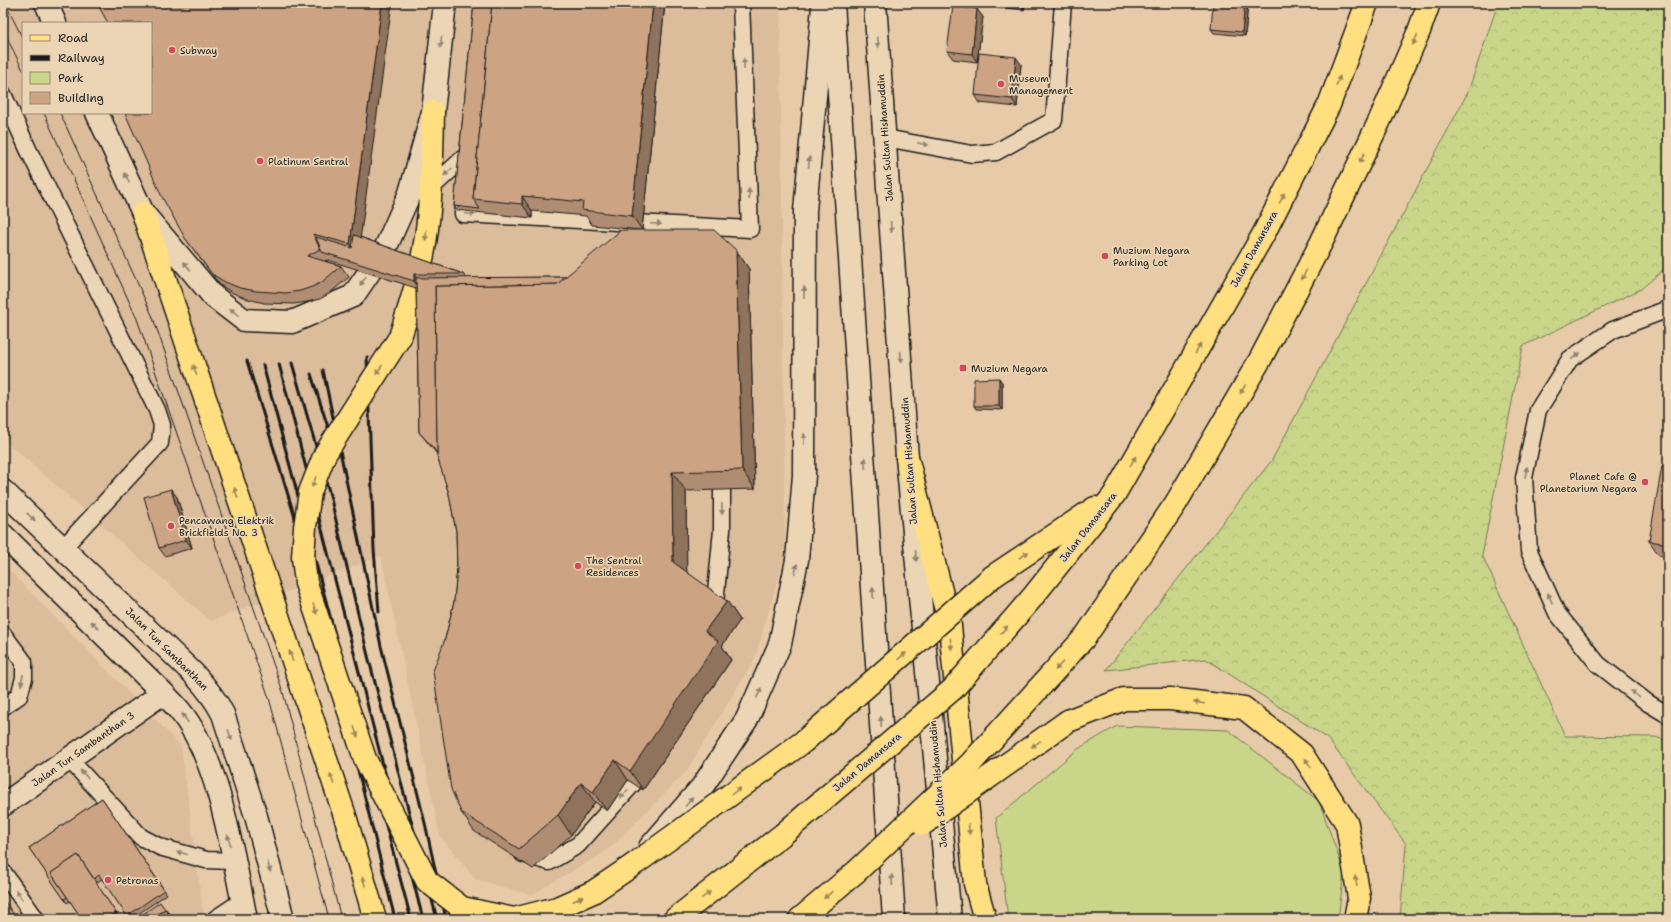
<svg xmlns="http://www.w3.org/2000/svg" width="1671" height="922" font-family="'Shantell Sans',sans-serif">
<defs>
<pattern id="forest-crowns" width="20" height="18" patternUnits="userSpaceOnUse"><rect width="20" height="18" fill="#c9d689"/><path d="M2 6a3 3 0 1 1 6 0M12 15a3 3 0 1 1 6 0" fill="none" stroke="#acb776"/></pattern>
</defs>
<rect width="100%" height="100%" fill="#e7cba9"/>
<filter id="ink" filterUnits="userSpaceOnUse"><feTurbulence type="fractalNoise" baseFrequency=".025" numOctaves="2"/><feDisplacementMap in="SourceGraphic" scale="8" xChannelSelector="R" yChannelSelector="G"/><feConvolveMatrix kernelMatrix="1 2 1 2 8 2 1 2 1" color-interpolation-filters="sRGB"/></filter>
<g filter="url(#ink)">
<g fill="#dbbc9b" fill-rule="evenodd">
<path d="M3,3H780L785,555L755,658L686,772L608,850L531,895L475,879L440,836L381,556L211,621L3,439ZM23,23H151V113H23Z"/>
<path d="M3,564L181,746L204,919H3Z"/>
</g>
<path fill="#c9d689" stroke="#727952" d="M1117,726L1228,730L1319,801L1344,872L1338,919H1008L996,818L1078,749Z"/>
<path fill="url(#forest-crowns)" stroke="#727952" d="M1498,3H1668V266L1641,289L1523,346L1482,555L1565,736L1655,737L1668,741V919H1400L1406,844L1327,738L1206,659L1106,670L1272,460L1468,92Z"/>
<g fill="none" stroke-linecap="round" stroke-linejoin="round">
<defs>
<g id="service">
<path d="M3,94L28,149L157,410L162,425L160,443L63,548"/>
<path d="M885,138L972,154L996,152L1054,120L1063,3"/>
<path d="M431,188L468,154L469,148"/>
<path d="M465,190L463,214L750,229L741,3"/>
<path d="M1668,309L1613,330L1570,359L1538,410L1524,478L1529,551L1557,613L1598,664L1648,703L1668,715"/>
<path d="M714,614L722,530V469"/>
<path d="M3,634L24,662V678L19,696L3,707"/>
<path d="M69,759L141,837L160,847L206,860L234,861"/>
<path d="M523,854L549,862L578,845L648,767"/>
<path d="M3,872L36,919"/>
<path d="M215,919L242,901"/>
</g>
<path id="minor" d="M3,805L163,693"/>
<g id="tertiary">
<path d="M46,3L55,23"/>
<path d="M97,113L143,213L213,296"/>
<path d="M385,249L410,193L433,112L445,3"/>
</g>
<g id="secondary">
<path d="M833,3L894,919"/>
<path d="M875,3L907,457L950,919"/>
<path d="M3,491L193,673C205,686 215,698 223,714L256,816L283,919"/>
<path d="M3,535L163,693C169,699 175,705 180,711C220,760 233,857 246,919"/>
<path d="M650,847L702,787L747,719L780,644L797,560L804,475L805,211L823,6"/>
</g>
<g id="primary">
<path d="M143,213L345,816L375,919"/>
<path d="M400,337C410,306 420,275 425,243C432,200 432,155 433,112"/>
<path d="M907,457L950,626L975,884L985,919"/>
<path d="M992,577L1095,508"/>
<path d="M1031,599L1114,495L1263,235L1329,105L1367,3"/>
<path d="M1085,637L1176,503L1261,358L1321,243L1379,122L1419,31L1429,3"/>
<path d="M1068,721L1124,699H1170L1244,708L1302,754L1347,824L1359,898L1355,919"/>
<path d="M675,919L782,835L823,800"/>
<path d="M800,919L857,871"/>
</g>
</defs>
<use href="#service" stroke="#1c1c1c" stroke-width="19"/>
<use href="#minor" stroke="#1c1c1c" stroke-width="25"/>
<use href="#tertiary" stroke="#1c1c1c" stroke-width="25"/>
<use href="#secondary" stroke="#1c1c1c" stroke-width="25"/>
<use href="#primary" stroke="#1c1c1c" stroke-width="25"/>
<use href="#service" stroke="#ebd5b4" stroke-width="16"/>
<use href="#minor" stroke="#ebd5b4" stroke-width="22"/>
<use href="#tertiary" stroke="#ebd5b4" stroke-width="22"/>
<use href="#secondary" stroke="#ebd5b4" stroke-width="22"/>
<use href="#primary" stroke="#ffdf80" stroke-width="22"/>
<g stroke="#1c1c1c" stroke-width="1">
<path d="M5,3L23,39"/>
<path d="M3,30L23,70"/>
<path d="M44,113L137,319L269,698L329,919"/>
<path d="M60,113L152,315L283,692L341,919"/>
</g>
<g stroke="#1c1c1c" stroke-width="3">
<path d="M367,357L374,549L379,612"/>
<path d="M247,361L296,521L395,919"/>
<path d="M292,363L330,495L368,656L437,919"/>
<path d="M279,364L423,919"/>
<path d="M263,365L411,919"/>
<path d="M323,370L381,646L425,823L446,919"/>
<path d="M311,374L333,443"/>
</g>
<defs>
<path id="tertiary-bridge" d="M213,296L244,320L292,322L353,296L385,249"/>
<g id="primary-bridge">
<path d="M400,337L325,454L310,492L305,527L303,557L306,583L365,759L427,881L462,908L514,919L557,908L593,892L636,863L803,742L992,577"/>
<path d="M823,800L953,689L1031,599"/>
<path d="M923,824L1068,721"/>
<path d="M857,871L971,763L1085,637"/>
</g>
</defs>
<use href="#tertiary-bridge" stroke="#1c1c1c" stroke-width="25" stroke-linecap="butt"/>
<use href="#primary-bridge" stroke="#1c1c1c" stroke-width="25" stroke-linecap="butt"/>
<use href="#tertiary-bridge" stroke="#ebd5b4" stroke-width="22"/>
<use href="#primary-bridge" stroke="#ffdf80" stroke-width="22"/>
</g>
<g fill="#af8d72" stroke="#1c1c1c">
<path d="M474,3H665L642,230L736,250L749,269L755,489L686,491V572L727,601L740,620L722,646L731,660L643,790L628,780L607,811L595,802L571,835L533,869L474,831L461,812L445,639L454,602L457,568L456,531L449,494L437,454L419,432L416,288L328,260L325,261L341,266L349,277L330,293L320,299L307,302L294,304L264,303L248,299L233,293L220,285L185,238L151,23L360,237L463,274L466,278L566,277L640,230L592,225L586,216L532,211V218L456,210L454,206Z"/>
<path d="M961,3H1025L1024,10Z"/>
<path d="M1248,3L1245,36L1214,33L1211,29Z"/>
<path d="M983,17L977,62L953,59L947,51Z"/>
<path d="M1021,64L1017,107L980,103L975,95Z"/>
<path d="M1002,382V410L976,409L974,406Z"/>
<path d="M1668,467V557L1659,555L1649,541Z"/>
<path d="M177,497L192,548L165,556L159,548Z"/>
<path d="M102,798L167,894L131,919H129L102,879L96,883L120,919H82L70,901L67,903L29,848Z"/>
</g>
<g fill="#8f735c" stroke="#1c1c1c">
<path d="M382,3H392L358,255L350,244Z"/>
<path d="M653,3H665L642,230L632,216Z"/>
<path d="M1020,3H1025L1024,10Z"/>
<path d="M1245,3H1248L1245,36L1242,32Z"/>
<path d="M977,9L983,17L977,62L972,54Z"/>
<path d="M1016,57L1021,64L1017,107L1012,99Z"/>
<path d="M522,196L532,211V218L522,204Z"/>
<path d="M736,250L749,269L755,489L742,470Z"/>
<path d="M414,274L419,282V289L414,281Z"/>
<path d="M999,378L1002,382V410L999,406Z"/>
<path d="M672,472L686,491L687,582L673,562Z"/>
<path d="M171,489L177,497L192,548L186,540Z"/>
<path d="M727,601L740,620L722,646L731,660L643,790L630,771L705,631Z"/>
<path d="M615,760L628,780L607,811L593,792Z"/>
<path d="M581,783L595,802L571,835L558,815Z"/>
<path d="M166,909L173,919H169Z"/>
</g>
<g fill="#cca484" stroke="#1c1c1c">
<path d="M97,3H382L350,244L313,234L320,249L307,256L341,266L322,282L312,287L300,291L286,293L256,291L240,288L225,282L212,274L185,238L162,197L125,113H151V23H108Z"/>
<path d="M474,3H492L473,199L480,209L454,206Z"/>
<path d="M492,3H653L632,216L582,210L583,202L522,196V204L473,199Z"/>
<path d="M1213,3H1245L1242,32L1211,29Z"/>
<path d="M953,6L977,9L972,54L947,51Z"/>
<path d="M979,53L1016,57L1012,99L975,95Z"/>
<path d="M621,230H714L736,250L742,470L672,472L673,562L727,601L705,631L718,641L630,771L615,760L593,792L581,783L558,815L519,849L461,812L451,789L433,671L445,639L454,602L457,568L456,531L449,494L437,456L435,286L557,284Z"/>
<path d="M354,235L463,274H414V281L322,252L316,237L352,248Z"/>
<path d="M566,277L557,284L435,286L437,454L434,449L419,432L416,278Z"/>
<path d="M999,378V406H974V379Z"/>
<path d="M1662,466L1668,467V544L1649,541Z"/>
<path d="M171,489L186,540L159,548L144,497Z"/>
<path d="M102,798L164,890L127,916L99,875L94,879L78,855L51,873L67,897L64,899L29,848Z"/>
<path d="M78,855L116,913L106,919H82L51,873Z"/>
<path d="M3,899L17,919H3Z"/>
<path d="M160,902L165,909L151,919H136Z"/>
<path d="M166,909L169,919H151Z"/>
</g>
<defs><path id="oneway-solid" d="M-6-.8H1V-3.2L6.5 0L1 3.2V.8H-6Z"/></defs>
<g fill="#998753">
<use href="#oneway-solid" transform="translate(1415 40) rotate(114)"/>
<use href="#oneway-solid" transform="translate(1338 81) rotate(-69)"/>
<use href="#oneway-solid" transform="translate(1362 158) rotate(116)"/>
<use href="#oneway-solid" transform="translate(1282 198) rotate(-63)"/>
<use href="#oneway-solid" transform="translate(426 235) rotate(96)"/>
<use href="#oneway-solid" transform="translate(1304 275) rotate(117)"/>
<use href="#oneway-solid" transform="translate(1198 349) rotate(-60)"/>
<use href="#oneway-solid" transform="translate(195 370) rotate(-108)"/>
<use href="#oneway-solid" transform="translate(379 370) rotate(124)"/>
<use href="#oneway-solid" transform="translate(1243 389) rotate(121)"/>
<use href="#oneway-solid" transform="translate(1133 461) rotate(-60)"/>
<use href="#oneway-solid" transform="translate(314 482) rotate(111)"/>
<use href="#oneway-solid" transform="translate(236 493) rotate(-108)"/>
<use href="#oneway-solid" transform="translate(1024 555) rotate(-34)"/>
<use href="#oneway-solid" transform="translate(315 609) rotate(71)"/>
<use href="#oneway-solid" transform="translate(1004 630) rotate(-49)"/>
<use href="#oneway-solid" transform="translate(951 644) rotate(84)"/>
<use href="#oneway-solid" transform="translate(291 656) rotate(-108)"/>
<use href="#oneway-solid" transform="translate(902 656) rotate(-41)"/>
<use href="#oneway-solid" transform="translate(1059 666) rotate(133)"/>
<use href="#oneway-solid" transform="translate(1199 703) rotate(-173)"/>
<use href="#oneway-solid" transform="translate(356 732) rotate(71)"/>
<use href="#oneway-solid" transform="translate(1036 744) rotate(145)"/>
<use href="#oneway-solid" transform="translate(1308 763) rotate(-122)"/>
<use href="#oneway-solid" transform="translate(332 779) rotate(-108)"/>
<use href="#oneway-solid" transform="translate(736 791) rotate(-36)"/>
<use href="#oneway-solid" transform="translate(969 829) rotate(84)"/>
<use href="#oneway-solid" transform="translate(1356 881) rotate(-99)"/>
<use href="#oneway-solid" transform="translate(364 882) rotate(-106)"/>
<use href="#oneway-solid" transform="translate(706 895) rotate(-38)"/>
<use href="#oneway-solid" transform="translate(828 895) rotate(140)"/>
<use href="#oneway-solid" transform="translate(578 899) rotate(-25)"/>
</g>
<g fill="#8e8270">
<use href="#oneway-solid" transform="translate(441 42) rotate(96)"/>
<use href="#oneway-solid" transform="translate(878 42) rotate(86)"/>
<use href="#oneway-solid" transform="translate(744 64) rotate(-92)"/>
<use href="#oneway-solid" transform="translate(923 144) rotate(12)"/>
<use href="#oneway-solid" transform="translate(809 162) rotate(-85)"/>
<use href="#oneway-solid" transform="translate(448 172) rotate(138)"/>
<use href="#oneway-solid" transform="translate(127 178) rotate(-115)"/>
<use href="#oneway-solid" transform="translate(749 194) rotate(-92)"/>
<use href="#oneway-solid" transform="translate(470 214) rotate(3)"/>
<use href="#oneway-solid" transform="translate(656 224) rotate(3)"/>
<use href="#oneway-solid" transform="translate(891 227) rotate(86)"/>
<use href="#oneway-solid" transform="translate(187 266) rotate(-130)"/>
<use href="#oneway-solid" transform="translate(363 281) rotate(125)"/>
<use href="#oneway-solid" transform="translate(804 292) rotate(-89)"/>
<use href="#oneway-solid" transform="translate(234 312) rotate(-143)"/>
<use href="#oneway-solid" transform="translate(1576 356) rotate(-36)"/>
<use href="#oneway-solid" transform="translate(901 357) rotate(86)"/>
<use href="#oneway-solid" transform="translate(804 439) rotate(-90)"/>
<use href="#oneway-solid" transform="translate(865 463) rotate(-94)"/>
<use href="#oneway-solid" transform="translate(1526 472) rotate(-80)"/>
<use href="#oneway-solid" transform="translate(722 509) rotate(89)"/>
<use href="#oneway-solid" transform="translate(31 517) rotate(43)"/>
<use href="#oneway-solid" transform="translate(916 556) rotate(85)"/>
<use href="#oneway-solid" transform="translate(796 569) rotate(-78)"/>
<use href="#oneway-solid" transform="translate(873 593) rotate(-94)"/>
<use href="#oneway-solid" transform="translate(1550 598) rotate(-114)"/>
<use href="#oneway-solid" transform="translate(95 625) rotate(-135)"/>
<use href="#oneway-solid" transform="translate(22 680) rotate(101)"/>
<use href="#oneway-solid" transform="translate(759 693) rotate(-67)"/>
<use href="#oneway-solid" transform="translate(1635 694) rotate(-142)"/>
<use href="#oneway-solid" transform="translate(185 718) rotate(-123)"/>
<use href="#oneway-solid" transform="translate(881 722) rotate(-94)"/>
<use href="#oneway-solid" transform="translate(230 735) rotate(72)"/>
<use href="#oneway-solid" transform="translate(84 774) rotate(-133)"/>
<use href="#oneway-solid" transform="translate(624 794) rotate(132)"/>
<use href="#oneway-solid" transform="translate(689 802) rotate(-49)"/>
<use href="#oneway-solid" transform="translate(229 840) rotate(-104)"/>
<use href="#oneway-solid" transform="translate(182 853) rotate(-165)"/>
<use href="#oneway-solid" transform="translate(269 867) rotate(75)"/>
<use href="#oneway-solid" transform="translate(892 880) rotate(-94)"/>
<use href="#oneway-solid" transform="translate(19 895) rotate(-125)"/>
</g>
</g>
<g fill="#d1495b" stroke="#ebd5b4" stroke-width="1.5">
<circle cx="172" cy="50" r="4"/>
<circle cx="1001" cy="84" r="4"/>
<circle cx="260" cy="161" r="4"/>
<circle cx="1105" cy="256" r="4"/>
<rect x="959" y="364" width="8" height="8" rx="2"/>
<circle cx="1645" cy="482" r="4"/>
<circle cx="171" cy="526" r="4"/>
<circle cx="578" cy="566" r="4"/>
<circle cx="108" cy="880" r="4"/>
</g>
<g text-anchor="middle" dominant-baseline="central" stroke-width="3.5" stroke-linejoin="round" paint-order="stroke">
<g font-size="10" fill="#1c1c1c" stroke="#ebd5b4" text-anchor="start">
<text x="180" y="50">Subway</text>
<text x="1009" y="78">Museum<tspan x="1009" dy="12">Management</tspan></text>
<text x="268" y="161">Platinum Sentral</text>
<text x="1113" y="250">Muzium Negara<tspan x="1113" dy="12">Parking Lot</tspan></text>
<text x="971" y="368">Muzium Negara</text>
<text x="1637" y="476" text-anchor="end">Planet Cafe @<tspan x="1637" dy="12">Planetarium Negara</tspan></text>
<text x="179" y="520">Pencawang Elektrik<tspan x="179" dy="12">Brickfields No. 3</tspan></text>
<text x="586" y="560">The Sentral<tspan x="586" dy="12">Residences</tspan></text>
<text x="116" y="880">Petronas</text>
</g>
<g font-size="10" fill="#1c1c1c" stroke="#ebd5b4">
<text transform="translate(885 138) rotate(-94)">Jalan Sultan Hishamuddin</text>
<text transform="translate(1254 249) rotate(-61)">Jalan Damansara</text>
<text transform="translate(909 461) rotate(-94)">Jalan Sultan Hishamuddin</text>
<text transform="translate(1088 527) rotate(-52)">Jalan Damansara</text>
<text transform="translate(167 649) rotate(45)">Jalan Tun Sambanthan</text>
<text transform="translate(83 749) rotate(-35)">Jalan Tun Sambanthan 3</text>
<text transform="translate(867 762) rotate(-40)">Jalan Damansara</text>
<text transform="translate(938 784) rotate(-95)">Jalan Sultan Hishamuddin</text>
</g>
</g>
<rect width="1671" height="922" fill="none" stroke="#ebd5b4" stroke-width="16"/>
<rect x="8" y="8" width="1655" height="906" fill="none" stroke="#1c1c1c" stroke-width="1.5" filter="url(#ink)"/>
<rect x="22" y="22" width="130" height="92" fill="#ebd5b4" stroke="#988b77"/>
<rect x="30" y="35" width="20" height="6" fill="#ffdf80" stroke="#988b77"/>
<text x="58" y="42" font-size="12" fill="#1c1c1c">Road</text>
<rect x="30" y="55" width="20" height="6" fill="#1c1c1c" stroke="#988b77"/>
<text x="58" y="62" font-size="12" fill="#1c1c1c">Railway</text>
<rect x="30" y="72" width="20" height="12" fill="#c9d689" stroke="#988b77"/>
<text x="58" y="82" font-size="12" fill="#1c1c1c">Park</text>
<rect x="30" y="92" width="20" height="12" fill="#cca484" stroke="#988b77"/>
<text x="58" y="102" font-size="12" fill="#1c1c1c">Building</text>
</svg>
